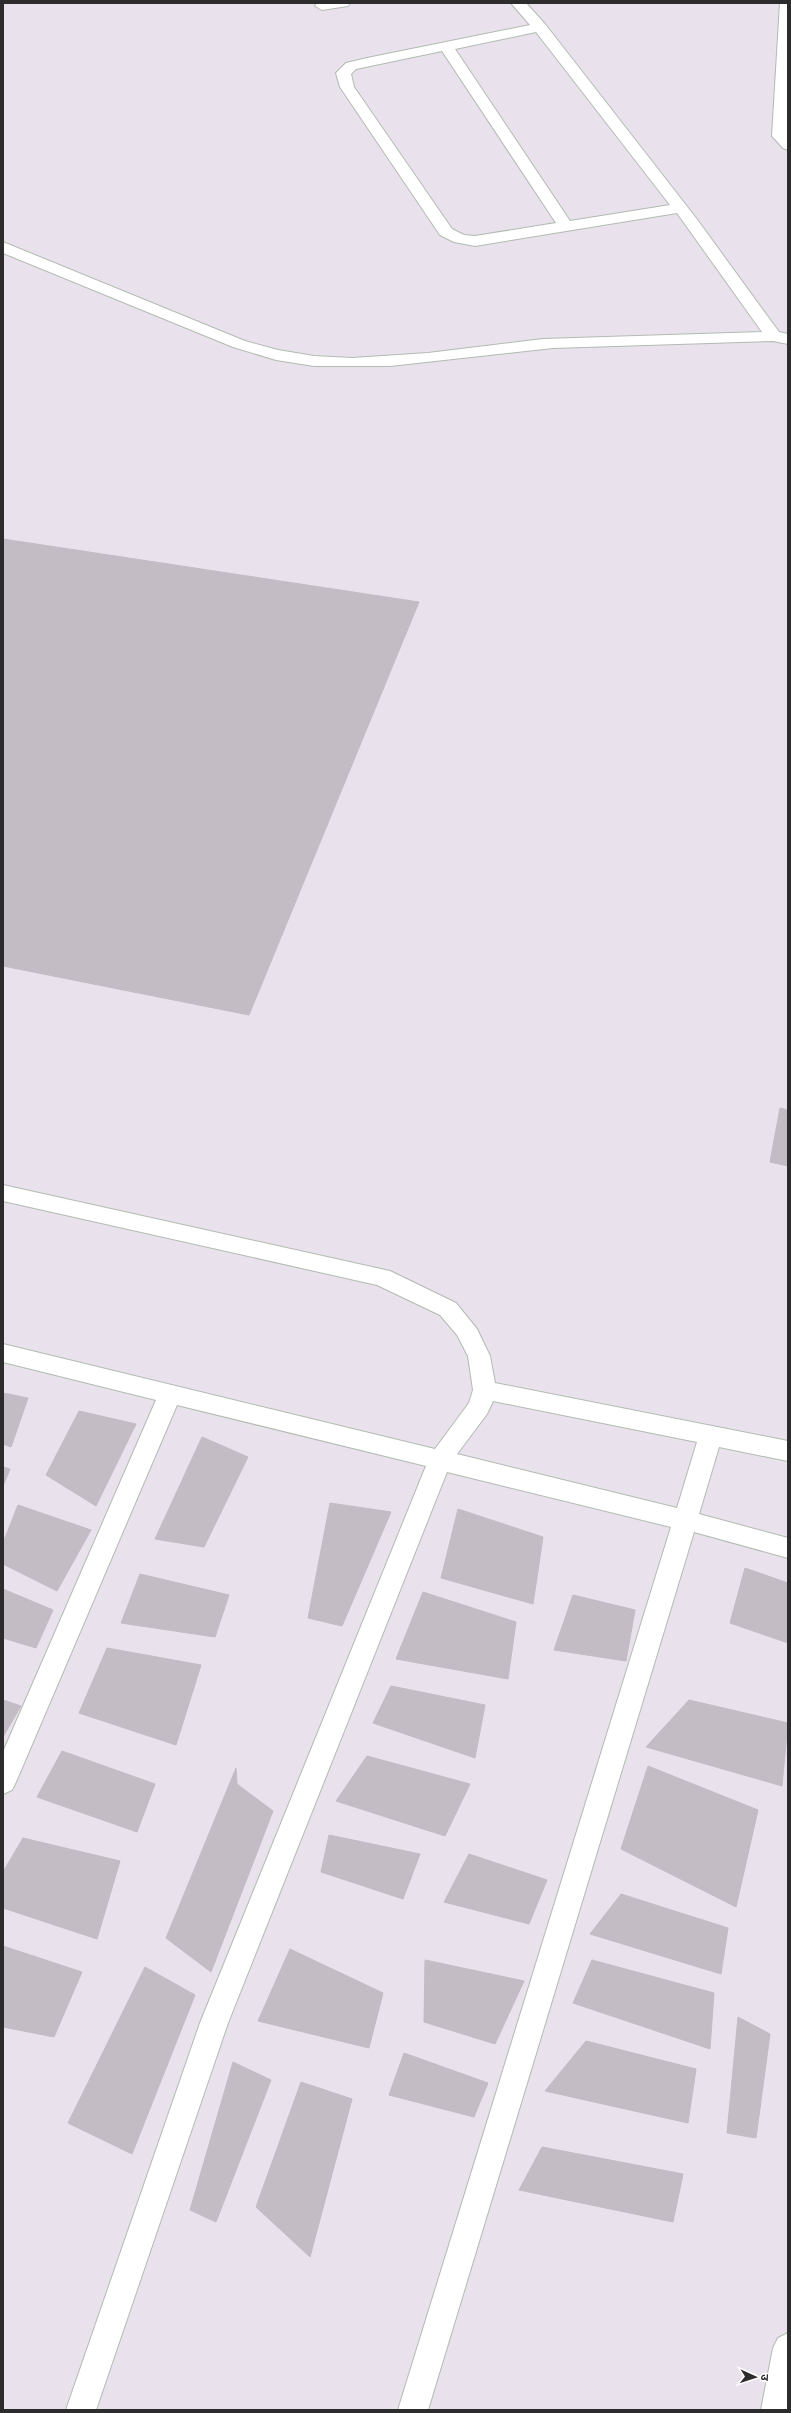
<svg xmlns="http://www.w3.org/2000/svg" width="791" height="2413" font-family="Quicksand,'Noto Sans Devanagari',sans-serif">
<rect width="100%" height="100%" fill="#e9e1ec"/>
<g fill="#c3bcc5" stroke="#c5bac7">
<path d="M3,539L419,602L249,1015L3,966Z"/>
<path d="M780,1108L788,1110V1166L770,1162Z"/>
<path d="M3,1393L28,1398L11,1447L3,1444Z"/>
<path d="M79,1411L136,1424L96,1506L46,1475Z"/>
<path d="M202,1437L248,1457L204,1547L155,1539Z"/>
<path d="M3,1467L10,1469L3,1486Z"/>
<path d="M330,1503L391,1512L342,1626L308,1618Z"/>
<path d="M18,1505L91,1530L57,1591L3,1564V1543Z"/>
<path d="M458,1509L543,1537L533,1604L441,1578Z"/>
<path d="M745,1568L788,1583V1643L730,1623Z"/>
<path d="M140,1574L229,1595L215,1637L121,1623Z"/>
<path d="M3,1589L53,1610L36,1648L3,1638Z"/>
<path d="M423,1592L516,1622L508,1679L396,1659Z"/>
<path d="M573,1595L635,1610L626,1661L554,1650Z"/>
<path d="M107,1648L201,1665L176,1745L79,1713Z"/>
<path d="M391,1686L485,1705L475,1758L373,1723Z"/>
<path d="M3,1700L21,1706L3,1737Z"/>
<path d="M689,1700L788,1723L782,1786L646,1747Z"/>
<path d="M62,1751L155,1784L137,1832L37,1797Z"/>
<path d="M367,1756L470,1784L445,1836L336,1801Z"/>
<path d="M648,1766L758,1810L736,1907L621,1849Z"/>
<path d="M236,1768L237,1784L273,1811L211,1972L166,1938Z"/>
<path d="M329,1835L420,1854L403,1899L321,1872Z"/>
<path d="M23,1838L120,1861L97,1939L3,1908V1872Z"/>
<path d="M469,1854L547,1880L529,1924L444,1902Z"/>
<path d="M621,1894L728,1928L721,1974L590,1934Z"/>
<path d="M3,1946L82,1972L54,2037L3,2027Z"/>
<path d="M290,1949L383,1993L369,2048L258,2021Z"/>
<path d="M425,1960L524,1981L495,2044L424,2022Z"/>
<path d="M592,1960L714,1993L710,2049L573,2003Z"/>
<path d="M145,1967L195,1995L132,2154L68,2123Z"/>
<path d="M738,2017L770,2034L756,2138L727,2133Z"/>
<path d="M586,2041L696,2069L688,2123L545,2091Z"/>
<path d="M404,2053L488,2083L474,2117L389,2095Z"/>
<path d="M233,2062L271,2080L216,2222L190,2210Z"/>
<path d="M301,2082L352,2099L310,2257L256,2207Z"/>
<path d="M542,2147L683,2174L673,2222L519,2190Z"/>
</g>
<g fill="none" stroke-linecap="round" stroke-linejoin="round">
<defs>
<g id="minor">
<path d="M317,3H350L348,6L322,10L315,6Z"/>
<path d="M511,3H526L545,24L696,218L779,332L788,334V344L773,341L553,348L390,366H314L276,360L233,347L3,253V242L245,341L278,350L314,356L352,358L428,353L543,339L762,332L677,213L475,246L454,242L440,235L340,87L336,73L346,63L367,58L530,25ZM536,32L670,205L570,221L455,49ZM442,51L556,223L475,236L464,235L452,229L354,87L351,74L356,69Z"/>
<path d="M780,3H788V150L783,148L772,136Z"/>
<path d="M3,1185L390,1271L456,1303L477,1329L490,1356L495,1383L788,1441V1461L719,1447L699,1514L788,1538V1558L694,1532L428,2410H398L671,1527L447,1472L228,2023L96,2410H66L200,2023L426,1466L177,1405L16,1782L12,1790L3,1794V1752L156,1400L3,1362V1344L435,1449L469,1403L473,1390L468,1356L457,1335L440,1315L377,1285L3,1201ZM493,1401L697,1442L677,1508L457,1454L487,1414Z"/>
<path d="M788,2333V2410H761L773,2348L778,2338Z"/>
</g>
</defs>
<use href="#minor" stroke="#b1bbb1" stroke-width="2"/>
<use href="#minor" fill="#fff" fill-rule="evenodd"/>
</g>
<rect width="791" height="2413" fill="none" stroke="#2c2c2c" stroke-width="8"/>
<g transform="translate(755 2377) rotate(93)" stroke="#ffffff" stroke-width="3" paint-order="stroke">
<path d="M0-3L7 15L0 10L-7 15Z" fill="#2c2c2c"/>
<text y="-6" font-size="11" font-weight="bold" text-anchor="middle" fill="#2c2c2c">उ</text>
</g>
</svg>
